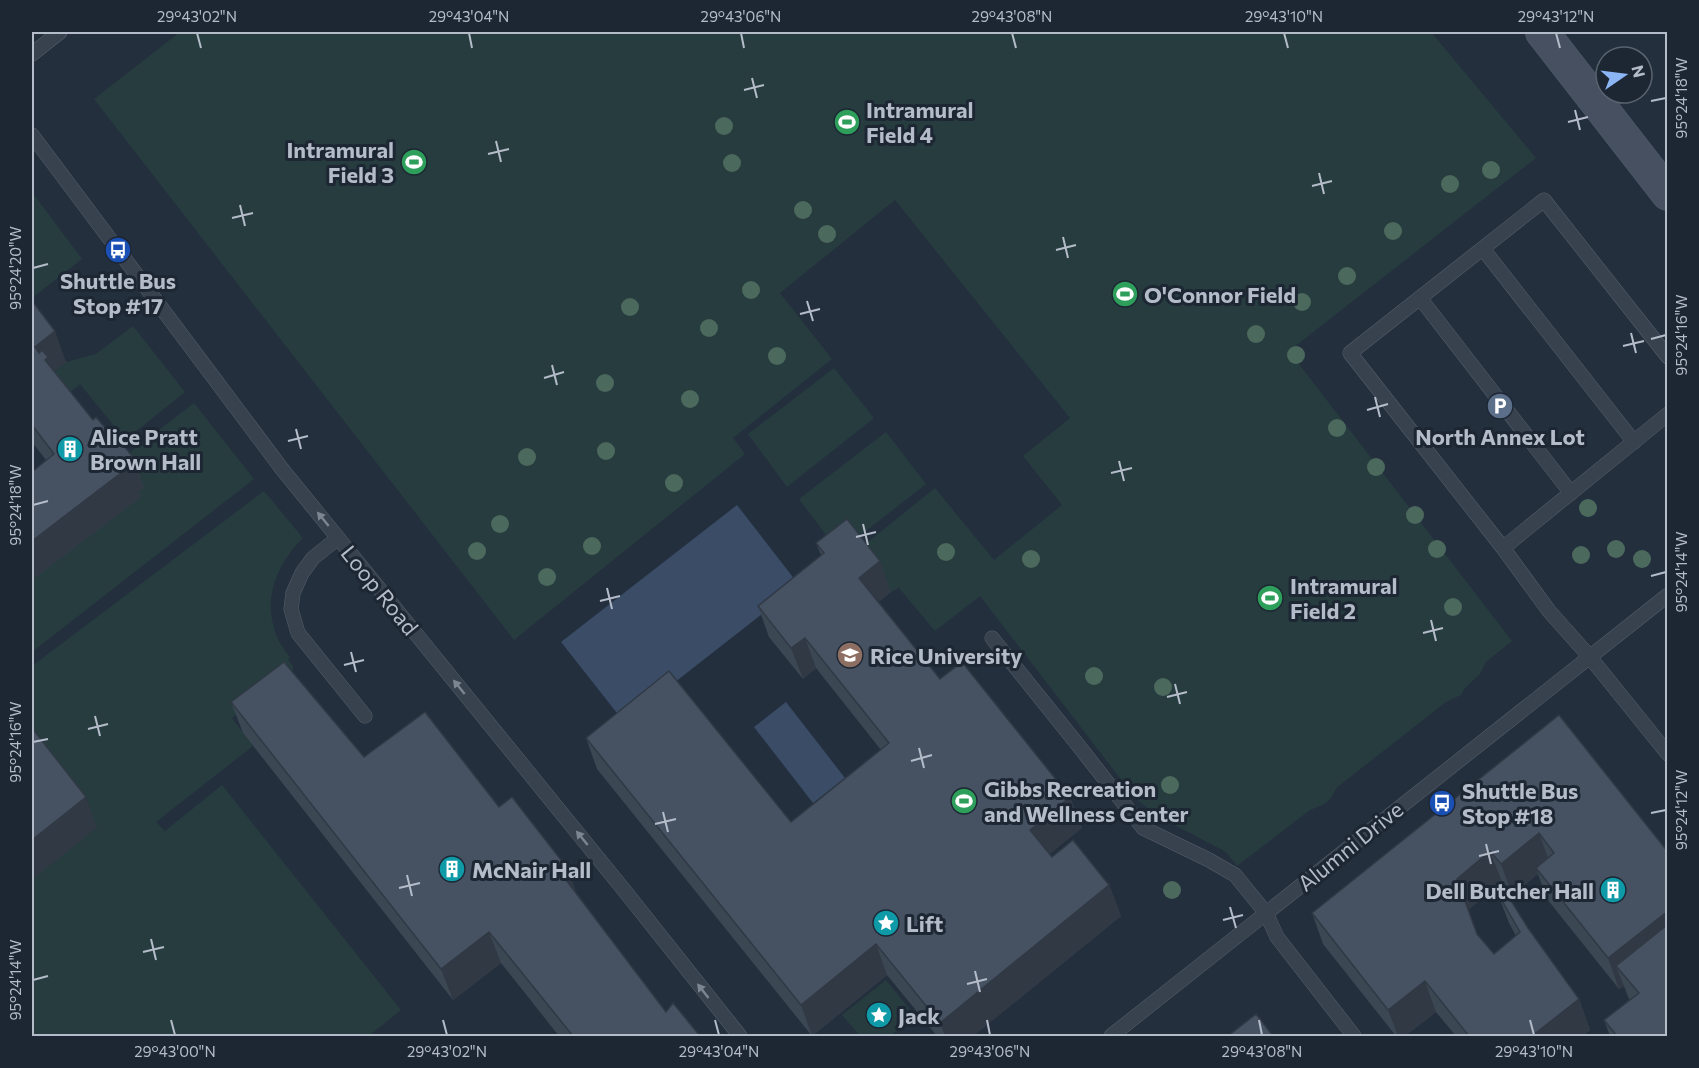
<svg xmlns="http://www.w3.org/2000/svg" width="1699" height="1068" font-family="Commissioner,sans-serif">
<rect width="100%" height="100%" fill="#242f3e"/>
<g fill="#263c3f">
<path d="M180,32H1431L1536,158L1289,351L1512,641L1486,662L1480,674L1464,689L1461,695L1446,702L1340,785C1334,790 1334,794 1330,799C1325,805 1317,807 1310,810L1237,866L1226,852L1159,817L1136,799L980,596L935,631L899,588L891,592L858,550L935,488L994,560L1062,505L1023,456L1070,418L895,200L780,293L832,359L733,438L745,454L514,640L94,99Z"/>
<path d="M32,192L82,259L32,298Z"/>
<path d="M133,326L185,392L110,452L108,450L123,437L80,384L62,399L46,378L66,362L96,354Z"/>
<path d="M834,368L874,418L787,487L748,434Z"/>
<path d="M194,403L254,479L32,652V580L141,497L138,493L143,488L121,459Z"/>
<path d="M886,432L926,484L839,552L799,499Z"/>
<path d="M264,491L303,538C276,565 262,600 277,637C280,644 285,651 290,657L288,659L294,668L232,718L253,746L156,822L165,831L222,785L401,1010L369,1036H32V666Z"/>
<path d="M886,980L915,1016L890,1036H860L842,1015Z"/>
</g>
<g fill="#3a4c66">
<path d="M737,505L799,585L624,722L561,642Z"/>
<path d="M786,702L845,778L813,803L754,727Z"/>
</g>
<g fill="none" stroke-linecap="round" stroke-linejoin="round">
<defs>
<g id="service">
<path d="M32,54L60,32"/>
<path d="M32,135L282,469L624,890L740,1036"/>
<path d="M1483,249L1634,442"/>
<path d="M1420,298L1571,493"/>
<path d="M1668,357L1544,200L1350,353L1503,548L1549,611L1589,656L1668,754"/>
<path d="M338,538L313,558L302,573L293,593L291,609L298,633L365,716"/>
<path d="M1503,548L1668,414"/>
<path d="M992,638L1078,745L1143,828L1209,860L1235,875L1266,913L1277,937L1354,1036"/>
<path d="M1111,1036L1668,595"/>
</g>
<path id="secondary" d="M1542,32L1668,194"/>
</defs>
<use href="#service" stroke="#565f6c" stroke-width="15"/>
<use href="#secondary" stroke="#565f6c" stroke-width="34"/>
<use href="#service" stroke="#38414e" stroke-width="14"/>
<use href="#secondary" stroke="#465061" stroke-width="33"/>
</g>
<g fill="#4c695d">
<circle cx="724" cy="126" r="9"/>
<circle cx="732" cy="163" r="9"/>
<circle cx="1491" cy="170" r="9"/>
<circle cx="1450" cy="184" r="9"/>
<circle cx="803" cy="210" r="9"/>
<circle cx="1393" cy="231" r="9"/>
<circle cx="827" cy="234" r="9"/>
<circle cx="1347" cy="276" r="9"/>
<circle cx="751" cy="290" r="9"/>
<circle cx="1302" cy="302" r="9"/>
<circle cx="630" cy="307" r="9"/>
<circle cx="709" cy="328" r="9"/>
<circle cx="1256" cy="334" r="9"/>
<circle cx="1296" cy="355" r="9"/>
<circle cx="777" cy="356" r="9"/>
<circle cx="605" cy="383" r="9"/>
<circle cx="690" cy="399" r="9"/>
<circle cx="1337" cy="428" r="9"/>
<circle cx="606" cy="451" r="9"/>
<circle cx="527" cy="457" r="9"/>
<circle cx="1376" cy="467" r="9"/>
<circle cx="674" cy="483" r="9"/>
<circle cx="1588" cy="508" r="9"/>
<circle cx="1415" cy="515" r="9"/>
<circle cx="500" cy="524" r="9"/>
<circle cx="592" cy="546" r="9"/>
<circle cx="1437" cy="549" r="9"/>
<circle cx="1616" cy="549" r="9"/>
<circle cx="477" cy="551" r="9"/>
<circle cx="946" cy="552" r="9"/>
<circle cx="1581" cy="555" r="9"/>
<circle cx="1031" cy="559" r="9"/>
<circle cx="1642" cy="559" r="9"/>
<circle cx="547" cy="577" r="9"/>
<circle cx="1453" cy="607" r="9"/>
<circle cx="1094" cy="676" r="9"/>
<circle cx="1163" cy="687" r="9"/>
<circle cx="1170" cy="785" r="9"/>
<circle cx="1172" cy="890" r="9"/>
</g>
<g fill="#3c4754">
<path d="M32,301L66,362L54,371L93,420L106,429L133,457L144,488L139,491L141,497L32,580V472L46,460L32,442Z"/>
<path d="M816,543L891,592L878,602L940,679L1070,797L1082,828L1049,854L1052,857L1109,885L1121,916L973,1036H937L887,975L812,1036L597,769L586,738L791,822L881,750L816,668L803,679L769,637L758,606L821,555Z"/>
<path d="M231,702L364,757L499,807L578,895L666,1012L700,1036H559L501,963L453,1000L243,733Z"/>
<path d="M1559,715L1668,1036H1610L1604,1020L1630,1000L1628,997L1624,986L1619,989L1547,899L1538,874L1512,895L1502,882L1468,910L1477,934L1494,954L1516,936L1509,923L1497,892L1528,928L1579,999L1590,1030L1582,1036H1456L1436,1012L1405,1036H1396L1323,944L1312,913Z"/>
</g>
<g fill="#313945">
<path d="M55,331L66,362L53,372L35,347Z"/>
<path d="M133,457L144,488L139,491L141,497L32,580V541Z"/>
<path d="M880,561L891,592L870,609L859,578Z"/>
<path d="M805,638L816,668L803,679L791,648Z"/>
<path d="M86,797L97,828L32,880V840Z"/>
<path d="M1070,797L1082,828L1041,861L1030,830Z"/>
<path d="M1539,833L1550,864L1536,868L1538,874L1512,895L1501,864Z"/>
<path d="M1490,851L1502,882L1468,910L1457,879Z"/>
<path d="M568,869L579,900L563,876Z"/>
<path d="M1109,885L1121,916L973,1036H945L940,1023Z"/>
<path d="M1668,911V951L1616,966L1624,986L1619,989L1608,958Z"/>
<path d="M489,932L501,963L453,1000L441,969Z"/>
<path d="M876,944L887,975L812,1036L801,1005Z"/>
<path d="M1425,981L1436,1012L1405,1036H1398L1388,1010Z"/>
<path d="M1579,999L1590,1030L1582,1036H1532Z"/>
</g>
<g fill="#465262" stroke="#313945" stroke-width="1.5">
<path d="M32,301L55,331L35,347L39,353L42,350L48,357L45,360L93,420L96,417L106,429L108,427L133,457L126,462L130,466L32,541V472L54,454L32,425Z"/>
<path d="M847,519L880,561L859,578L940,679L962,662L1070,797L1030,830L1052,857L1073,840L1109,885L940,1023L876,944L801,1005L586,738L669,671L791,822L889,743L805,638L791,648L758,606L824,553L816,543Z"/>
<path d="M284,662L364,757L425,712L499,807L512,797L568,869L563,876L666,1012L673,1003L700,1036H573L489,932L441,969L231,702Z"/>
<path d="M1559,715L1668,852V911L1608,958L1536,868L1554,853L1539,833L1501,864L1490,851L1457,879L1477,934L1494,954L1520,932L1497,892L1503,888L1528,928L1579,999L1532,1036H1469L1425,981L1388,1010L1312,913Z"/>
<path d="M32,728L86,797L32,840Z"/>
<path d="M1667,925L1668,1036H1617L1604,1020L1639,993L1616,966Z"/>
<path d="M1256,1014L1273,1036H1228Z"/>
</g>
<defs><path id="oneway-solid" d="M-6-.8H1V-3.2L6.5 0L1 3.2V.8H-6Z" transform="scale(1.5)"/></defs>
<g fill="#7c8592">
<use href="#oneway-solid" transform="translate(323 519) rotate(-129)"/>
<use href="#oneway-solid" transform="translate(459 687) rotate(-129)"/>
<use href="#oneway-solid" transform="translate(582 838) rotate(-129)"/>
<use href="#oneway-solid" transform="translate(703 991) rotate(-128)"/>
</g>
<path fill="none" stroke="#b4bcc9" stroke-width="2" d="M197,33L201,48M469,33L472,48M741,33L744,48M1012,33L1016,48M1284,33L1288,48M1556,33L1560,48M752,78L757,98M744,90L764,85M1651,101L1666,98M1575,110L1580,130M1568,122L1588,117M496,141L501,162M488,154L509,149M1319,173L1324,194M1312,186L1332,181M240,205L245,226M232,218L253,213M1063,237L1068,258M1056,250L1076,245M33,268L48,264M807,301L813,321M800,314L820,309M1631,333L1636,353M1651,339L1666,335M1623,346L1644,341M552,365L557,385M544,378L564,372M1375,397L1380,417M1367,410L1388,404M296,429L301,449M288,441L308,436M1119,461L1124,481M1111,473L1132,468M33,505L48,501M863,524L868,545M856,537L876,532M1651,576L1666,572M607,588L612,609M600,601L620,596M1431,620L1436,641M1423,633L1443,628M351,652L356,672M344,665L364,660M1175,684L1180,704M1167,697L1187,692M95,716L100,736M88,729L108,724M33,742L48,739M919,748L924,768M911,761L932,755M663,812L668,832M1651,813L1666,810M655,824L676,819M1486,844L1491,864M1479,856L1499,851M407,875L412,896M399,888L420,883M1230,907L1236,928M1223,920L1243,915M151,939L156,960M143,952L164,947M975,971L980,992M33,980L48,976M967,984L987,979M171,1020L175,1035M443,1020L447,1035M715,1020L719,1035M987,1020L990,1035M1259,1020L1262,1035M1530,1020L1534,1035"/>
<defs>
<symbol id="stadium-disc" viewBox="-11 -11 22 22"><circle r="9.5" fill="#2e9e5b" stroke="#1d2633"/><path d="M0-5a6.5 5 0 1 0 0 10a6.5 5 0 1 0 0-10ZM-3.5-1.8h7v3.6h-7Z" fill="#fff"/></symbol>
<symbol id="bus-disc" viewBox="-11 -11 22 22"><circle r="9.5" fill="#1a4fb4" stroke="#1d2633"/><path d="M-5-6H5V4H4V6H2V4H-2V6H-4V4H-5ZM-3.5-4V0h7V-4ZM-3.5 1.2v1.5H-2V1.2ZM2 1.2v1.5H3.5V1.2Z" fill="#fff"/></symbol>
<symbol id="parking-disc" viewBox="-11 -11 22 22"><circle r="9.5" fill="#5c6f8a" stroke="#1d2633"/><path d="M-3.5-5.5H1a3.5 3.5 0 0 1 0 7H-1V5.5H-3.5ZM-1-3.4V-.6H.8a1.4 1.4 0 0 0 0-2.8Z" fill="#fff"/></symbol>
<symbol id="building-disc" viewBox="-11 -11 22 22"><circle r="9.5" fill="#0f9aa8" stroke="#1d2633"/><path d="M-4-6H4V6H1V3H-1V6H-4ZM-2.5-4.3h1.7v1.8h-1.7ZM.8-4.3h1.7v1.8H.8ZM-2.5-1h1.7V.8h-1.7ZM.8-1h1.7V.8H.8Z" fill="#fff"/></symbol>
<symbol id="university-disc" viewBox="-11 -11 22 22"><circle r="9.5" fill="#8d6e63" stroke="#1d2633"/><path d="M0-5L7-2L0 1L-7-2ZM-4 1L0 2.5L4 1V4Q0 6-4 4Z" fill="#fff"/></symbol>
<symbol id="sight-disc" viewBox="-11 -11 22 22"><circle r="9.5" fill="#0f9aa8" stroke="#1d2633"/><path d="M0-6L1.8-2.2L6-1.7L2.9 1.2L3.7 5.4L0 3.3L-3.7 5.4L-2.9 1.2L-6-1.7L-1.8-2.2Z" fill="#fff"/></symbol>
</defs>
<g fill-rule="evenodd">
<use href="#stadium-disc" x="832" y="107" width="30" height="30"/>
<use href="#stadium-disc" x="399" y="147" width="30" height="30"/>
<use href="#bus-disc" x="103" y="235" width="30" height="30"/>
<use href="#stadium-disc" x="1110" y="279" width="30" height="30"/>
<use href="#parking-disc" x="1485" y="391" width="30" height="30"/>
<use href="#building-disc" x="55" y="434" width="30" height="30"/>
<use href="#stadium-disc" x="1255" y="583" width="30" height="30"/>
<use href="#university-disc" x="835" y="640" width="30" height="30"/>
<use href="#stadium-disc" x="949" y="786" width="30" height="30"/>
<use href="#bus-disc" x="1427" y="788" width="30" height="30"/>
<use href="#building-disc" x="437" y="854" width="30" height="30"/>
<use href="#building-disc" x="1598" y="875" width="30" height="30"/>
<use href="#sight-disc" x="871" y="908" width="30" height="30"/>
<use href="#sight-disc" x="864" y="1000" width="30" height="30"/>
</g>
<g text-anchor="middle" dominant-baseline="central" stroke-width="6" stroke-linejoin="round" paint-order="stroke">
<g font-size="22" font-weight="bold" fill="#b4bcc9" stroke="#1d2633" text-anchor="start">
<text x="866" y="109">Intramural<tspan x="866" dy="25">Field 4</tspan></text>
<text x="394" y="149" text-anchor="end">Intramural<tspan x="394" dy="25">Field 3</tspan></text>
<text x="118" y="280" text-anchor="middle">Shuttle Bus<tspan x="118" dy="25">Stop #17</tspan></text>
<text x="1144" y="294">O'Connor Field</text>
<text x="90" y="436">Alice Pratt<tspan x="90" dy="25">Brown Hall</tspan></text>
<text x="1500" y="436" text-anchor="middle">North Annex Lot</text>
<text x="1290" y="585">Intramural<tspan x="1290" dy="25">Field 2</tspan></text>
<text x="870" y="655">Rice University</text>
<text x="984" y="788">Gibbs Recreation<tspan x="984" dy="25">and Wellness Center</tspan></text>
<text x="1462" y="790">Shuttle Bus<tspan x="1462" dy="25">Stop #18</tspan></text>
<text x="472" y="869">McNair Hall</text>
<text x="1594" y="890" text-anchor="end">Dell Butcher Hall</text>
<text x="906" y="923">Lift</text>
<text x="898" y="1015">Jack</text>
</g>
<g font-size="22" fill="#b4bcc9" stroke="#1d2633">
<text transform="translate(380 590) rotate(51)">Loop Road</text>
<text transform="translate(1350 846) rotate(-39)">Alumni Drive</text>
</g>
</g>
<rect width="1699" height="1068" fill="none" stroke="#1d2633" stroke-width="66"/>
<g transform="translate(1624 75) rotate(76)"><circle r="28" fill="#1d2633" stroke="#59626f" stroke-width="1.5"/>
<path d="M0-4.5L10 22L0 15L-10 22Z" fill="#8cb5f6"/>
<text y="-9" font-size="16" font-weight="bold" text-anchor="middle" fill="#b4bcc9">N</text>
</g>
<rect x="33" y="33" width="1633" height="1002" fill="none" stroke="#b4bcc9" stroke-width="2"/>
<g font-size="15" text-anchor="middle" fill="#b4bcc9">
<text x="197" y="22">29°43'02"N</text>
<text x="469" y="22">29°43'04"N</text>
<text x="741" y="22">29°43'06"N</text>
<text x="1012" y="22">29°43'08"N</text>
<text x="1284" y="22">29°43'10"N</text>
<text x="1556" y="22">29°43'12"N</text>
<text transform="translate(1682 98) rotate(-90)" y="5">95°24'18"W</text>
<text transform="translate(16 268) rotate(-90)" y="5">95°24'20"W</text>
<text transform="translate(1682 335) rotate(-90)" y="5">95°24'16"W</text>
<text transform="translate(16 505) rotate(-90)" y="5">95°24'18"W</text>
<text transform="translate(1682 572) rotate(-90)" y="5">95°24'14"W</text>
<text transform="translate(16 742) rotate(-90)" y="5">95°24'16"W</text>
<text transform="translate(1682 810) rotate(-90)" y="5">95°24'12"W</text>
<text transform="translate(16 980) rotate(-90)" y="5">95°24'14"W</text>
<text x="175" y="1057">29°43'00"N</text>
<text x="447" y="1057">29°43'02"N</text>
<text x="719" y="1057">29°43'04"N</text>
<text x="990" y="1057">29°43'06"N</text>
<text x="1262" y="1057">29°43'08"N</text>
<text x="1534" y="1057">29°43'10"N</text>
</g>
</svg>
